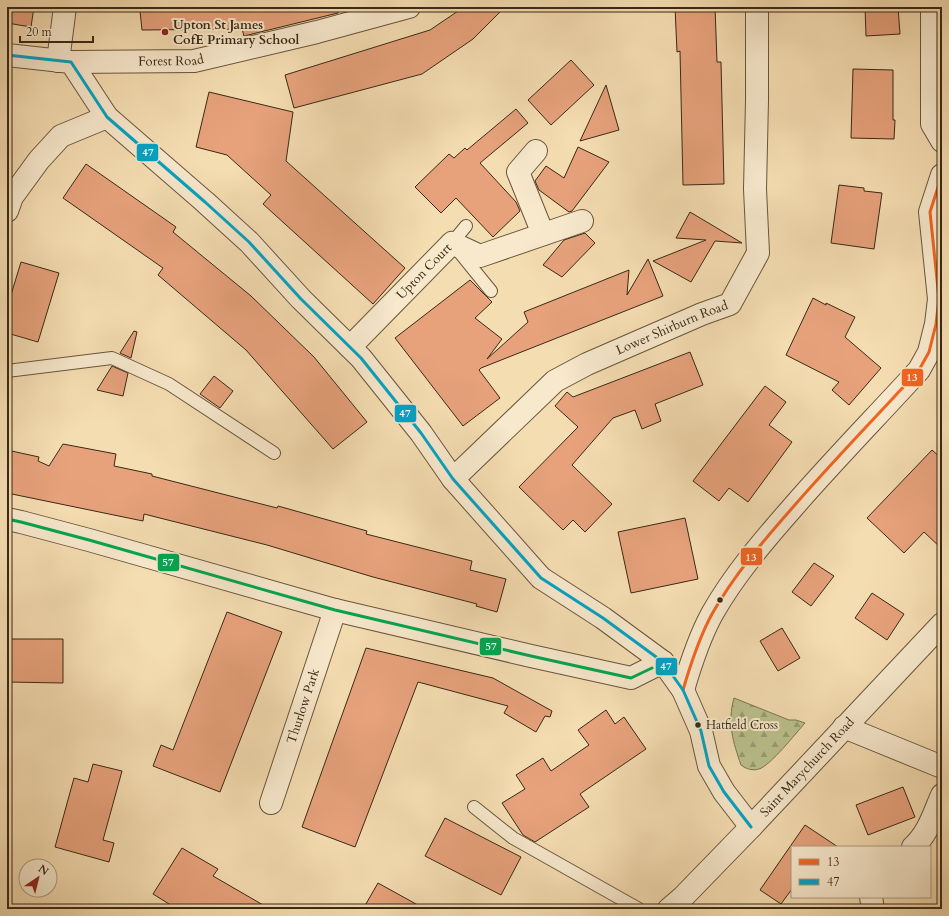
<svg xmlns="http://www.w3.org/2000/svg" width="949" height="916" font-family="Cardo,serif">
<defs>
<pattern id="forest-firs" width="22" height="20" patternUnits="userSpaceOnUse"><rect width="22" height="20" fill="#bbc18d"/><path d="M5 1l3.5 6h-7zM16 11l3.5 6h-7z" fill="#999d72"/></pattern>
</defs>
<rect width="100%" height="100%" fill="#f5ddb2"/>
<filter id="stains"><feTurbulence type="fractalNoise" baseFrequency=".005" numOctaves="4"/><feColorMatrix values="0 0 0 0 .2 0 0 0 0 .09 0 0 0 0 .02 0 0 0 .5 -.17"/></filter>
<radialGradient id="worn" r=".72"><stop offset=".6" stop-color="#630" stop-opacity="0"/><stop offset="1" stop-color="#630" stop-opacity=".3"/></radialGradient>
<path fill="url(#forest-firs)" stroke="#7a7551" d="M734,698L789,720H796L805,723C796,733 770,766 759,769C753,771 746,769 741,765C733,742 727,723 734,698Z"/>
<g fill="#e7a27c" stroke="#392915">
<path d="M7,7H34L31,27L7,23Z"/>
<path d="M170,7H338V13L244,36L242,29L142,30L140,11L170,10Z"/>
<path d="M464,7H505L473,39L422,74L294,108L285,75L430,30Z"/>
<path d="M675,7H715L717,62H721L724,184L683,185L680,51L677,52Z"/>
<path d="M865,7H898L900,34L866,36Z"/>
<path d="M571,60L594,85L551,125L528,100Z"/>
<path d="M853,69L893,70V120H895L894,139L851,138Z"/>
<path d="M606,85L619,130L580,141Z"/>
<path d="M209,92L293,112L286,161L405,268L373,304L263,204L271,195L227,155L196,147Z"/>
<path d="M516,109L528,123L480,163L516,202L520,211L493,237L456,198L441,213L415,187L449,154L454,158L465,148L467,150Z"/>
<path d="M578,147L609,162L572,211L569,212L539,190L535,181L546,166L564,178Z"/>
<path d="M86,164L176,227L173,232L251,296L314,357L367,422L333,449L246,350L158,275L163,268L63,198Z"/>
<path d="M839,185L864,188V191L882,193L874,249L831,243Z"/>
<path d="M690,212L742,243L715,241L691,282L653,261L706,240L676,238Z"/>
<path d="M585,233L595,243L562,277L543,265L564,240Z"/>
<path d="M648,259L663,296L481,368L479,370L500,398L463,426L395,338L470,280L492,302L475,318L502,339L487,359L528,322L524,312L629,270L627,295Z"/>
<path d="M21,262L59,273L38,342L7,333V308Z"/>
<path d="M813,298L826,305V303L855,317L845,337L881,368L849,405L832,390L839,382L786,355Z"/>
<path d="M134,331L137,332L131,358L120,353Z"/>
<path d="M690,352L703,385L655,404L661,421L642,429L635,410L613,418L572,465L612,504L585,532L573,520L563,530L519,487L578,427L555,406L567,392L573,397Z"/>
<path d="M112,366L128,373L123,396L97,390Z"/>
<path d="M214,376L233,391L220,408L200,394Z"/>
<path d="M765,386L786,402L769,425L792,442L748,502L729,488L719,501L693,481Z"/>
<path d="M63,444L116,454L114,466L152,474V476L277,508L278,506L367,531L366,534L472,561L470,570L506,579L497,612L476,606L477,604L373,577L267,545L144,514L143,521L7,493V450L39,457L38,461L49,466Z"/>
<path d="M932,450L942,459V549L924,532L904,553L867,518Z"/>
<path d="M685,518L698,579L631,593L618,532Z"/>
<path d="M814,563L834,576L811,606L792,592Z"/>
<path d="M872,593L904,614L887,640L855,618Z"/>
<path d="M227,612L282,632L220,792L153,766L161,745L173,750Z"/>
<path d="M782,628L800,658L778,671L760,641Z"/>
<path d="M7,639H63V683L7,682Z"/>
<path d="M366,648L493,678L552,711L550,717L545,716L536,732L504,713L508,706L418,682L355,847L302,827Z"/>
<path d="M606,710L615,724L624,717L646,749L580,794L589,807L535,842L523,835L502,803L525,789L516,775L543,758L551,771L589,745L578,730Z"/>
<path d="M93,764L122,771L103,840L114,843L109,862L55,847L74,778L88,782Z"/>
<path d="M903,787L915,817L868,835L856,805Z"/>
<path d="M445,818L521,857L501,895L425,856Z"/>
<path d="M805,825L838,847H792V889L781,904L760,890Z"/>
<path d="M182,848L218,869L213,876L270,909H177L153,894Z"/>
<path d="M378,883L425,909H363Z"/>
</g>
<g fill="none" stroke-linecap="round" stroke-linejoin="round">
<defs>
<g id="service">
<path d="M466,226L452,243L491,291"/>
<path d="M7,371L112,358L169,384L274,453"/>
<path d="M474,807L513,838L639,909"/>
</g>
<g id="minor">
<path d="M932,7V124L942,141"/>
<path d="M58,61L65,7"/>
<path d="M536,151L518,172L543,234"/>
<path d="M7,211L12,197L39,160L61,136L107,117"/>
<path id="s1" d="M350,347L452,243L480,256L582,221"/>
<path id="s2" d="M453,479L555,381L587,364L702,314L730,304L758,253L755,189L757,100V7"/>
<path d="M7,519L21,522L89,540L335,610L531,656L631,678L663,662"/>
<path d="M683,690C690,666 700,636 712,614C734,575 764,540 794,506C834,460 877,416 919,370L929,352L936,324L939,299L930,212L942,175"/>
<path d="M844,727L942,767"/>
<path id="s3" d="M271,803L335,610"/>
<path d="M913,847C928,834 934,813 942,795"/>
<path d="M871,897L873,909"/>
</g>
<g id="tertiary">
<path d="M7,55L71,62L107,117L205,202L249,242L301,299L361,358L421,433L453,479L541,578L603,618L663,662L683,690L701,731L709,766L724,792L751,827"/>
<path id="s4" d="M71,62L194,61L317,32L409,7"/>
<path id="s5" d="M669,909L683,897L751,827L942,624"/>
</g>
</defs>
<use href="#service" stroke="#68563c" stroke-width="14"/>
<use href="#minor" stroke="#68563c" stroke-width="24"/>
<use href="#tertiary" stroke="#68563c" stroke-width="24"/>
<use href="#service" stroke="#f8e9cd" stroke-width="12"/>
<use href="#minor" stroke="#f8e9cd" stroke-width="22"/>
<use href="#tertiary" stroke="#f8e9cd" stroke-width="22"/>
<defs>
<path id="bus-1" d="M683,690C690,666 700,636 712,614C734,575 764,540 794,506C834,460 877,416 919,370L929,352L936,324L939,299L930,212L942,175"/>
<path id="bus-2" d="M7,55L71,62L107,117L205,202L249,242L301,299L361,358L421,433L453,479L541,578L603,618L663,662L683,690L701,731L709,766L724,792L751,827"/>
<path id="bus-3" d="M7,519L21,522L89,540L335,610L531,656L631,678L652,668"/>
</defs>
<use href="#bus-1" stroke="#f8e9cd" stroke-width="6"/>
<use href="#bus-2" stroke="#f8e9cd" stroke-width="6"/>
<use href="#bus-3" stroke="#f8e9cd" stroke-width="6"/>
<use href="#bus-1" stroke="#f26522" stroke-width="3"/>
<use href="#bus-2" stroke="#03a3c5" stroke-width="3"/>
<use href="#bus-3" stroke="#00a651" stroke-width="3"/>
</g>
<circle fill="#8f2418" stroke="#f8e9cd" stroke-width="1.5" cx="165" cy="32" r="4"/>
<g fill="#392915" stroke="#f8e9cd" stroke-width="1.5">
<circle cx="720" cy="600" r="3.5"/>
<circle cx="698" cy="725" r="3.5"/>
</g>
<g text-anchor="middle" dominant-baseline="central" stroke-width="4" stroke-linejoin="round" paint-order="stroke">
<g font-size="12" fill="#392915" stroke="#f8e9cd" text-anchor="start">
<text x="706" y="725">Hatfield Cross</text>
</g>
<g font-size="13" font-weight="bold" fill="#392915" stroke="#f8e9cd" text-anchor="start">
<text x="173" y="25">Upton St James<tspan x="173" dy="15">CofE Primary School</tspan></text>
</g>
<g font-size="13" fill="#392915" stroke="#f8e9cd">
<text stroke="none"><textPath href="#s4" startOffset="100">Forest Road</textPath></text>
<text stroke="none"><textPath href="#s1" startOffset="106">Upton Court</textPath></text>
<text stroke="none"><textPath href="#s2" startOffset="270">Lower Shirburn Road</textPath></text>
<text stroke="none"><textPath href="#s3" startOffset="102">Thurlow Park</textPath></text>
<text stroke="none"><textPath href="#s5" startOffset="198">Saint Marychurch Road</textPath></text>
</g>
</g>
<g stroke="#f8e9cd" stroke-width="1.5">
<rect x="136" y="143" width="23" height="19" rx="4" fill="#03a3c5"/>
<rect x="901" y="368" width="23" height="19" rx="4" fill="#f26522"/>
<rect x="394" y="404" width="23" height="19" rx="4" fill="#03a3c5"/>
<rect x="740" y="547" width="23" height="19" rx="4" fill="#f26522"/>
<rect x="157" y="553" width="23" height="19" rx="4" fill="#00a651"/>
<rect x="479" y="637" width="23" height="19" rx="4" fill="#00a651"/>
<rect x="655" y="657" width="23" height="19" rx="4" fill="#03a3c5"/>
</g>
<g font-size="11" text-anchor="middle" font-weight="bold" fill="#fff">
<text x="148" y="156">47</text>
<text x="912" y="381">13</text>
<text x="405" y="417">47</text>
<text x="751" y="561">13</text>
<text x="168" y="566">57</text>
<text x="491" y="650">57</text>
<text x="666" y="670">47</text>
</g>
<rect width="949" height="916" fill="none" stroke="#f5ddb2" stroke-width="24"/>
<rect x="8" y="8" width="933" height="900" fill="none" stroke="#392915" stroke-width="2"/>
<rect x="12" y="12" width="925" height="892" fill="none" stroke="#392915"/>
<rect x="791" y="846" width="140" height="52" fill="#f8e9cd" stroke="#ac9c83"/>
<rect x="799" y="859" width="20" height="6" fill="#f26522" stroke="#ac9c83"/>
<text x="827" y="866" font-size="12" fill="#392915">13</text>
<rect x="799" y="879" width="20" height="6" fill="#03a3c5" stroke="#ac9c83"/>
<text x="827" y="886" font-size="12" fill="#392915">47</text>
<g transform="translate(38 878) rotate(35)"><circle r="19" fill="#f8e9cd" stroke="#ac9c83"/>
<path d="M0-3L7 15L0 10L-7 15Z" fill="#8f2418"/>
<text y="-6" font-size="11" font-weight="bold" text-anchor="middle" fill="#392915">N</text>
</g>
<path d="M20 36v6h73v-6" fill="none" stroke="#392915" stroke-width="2"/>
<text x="26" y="36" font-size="12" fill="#392915" stroke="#f8e9cd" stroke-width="3" paint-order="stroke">20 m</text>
<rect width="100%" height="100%" filter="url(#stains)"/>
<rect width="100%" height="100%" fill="url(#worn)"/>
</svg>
